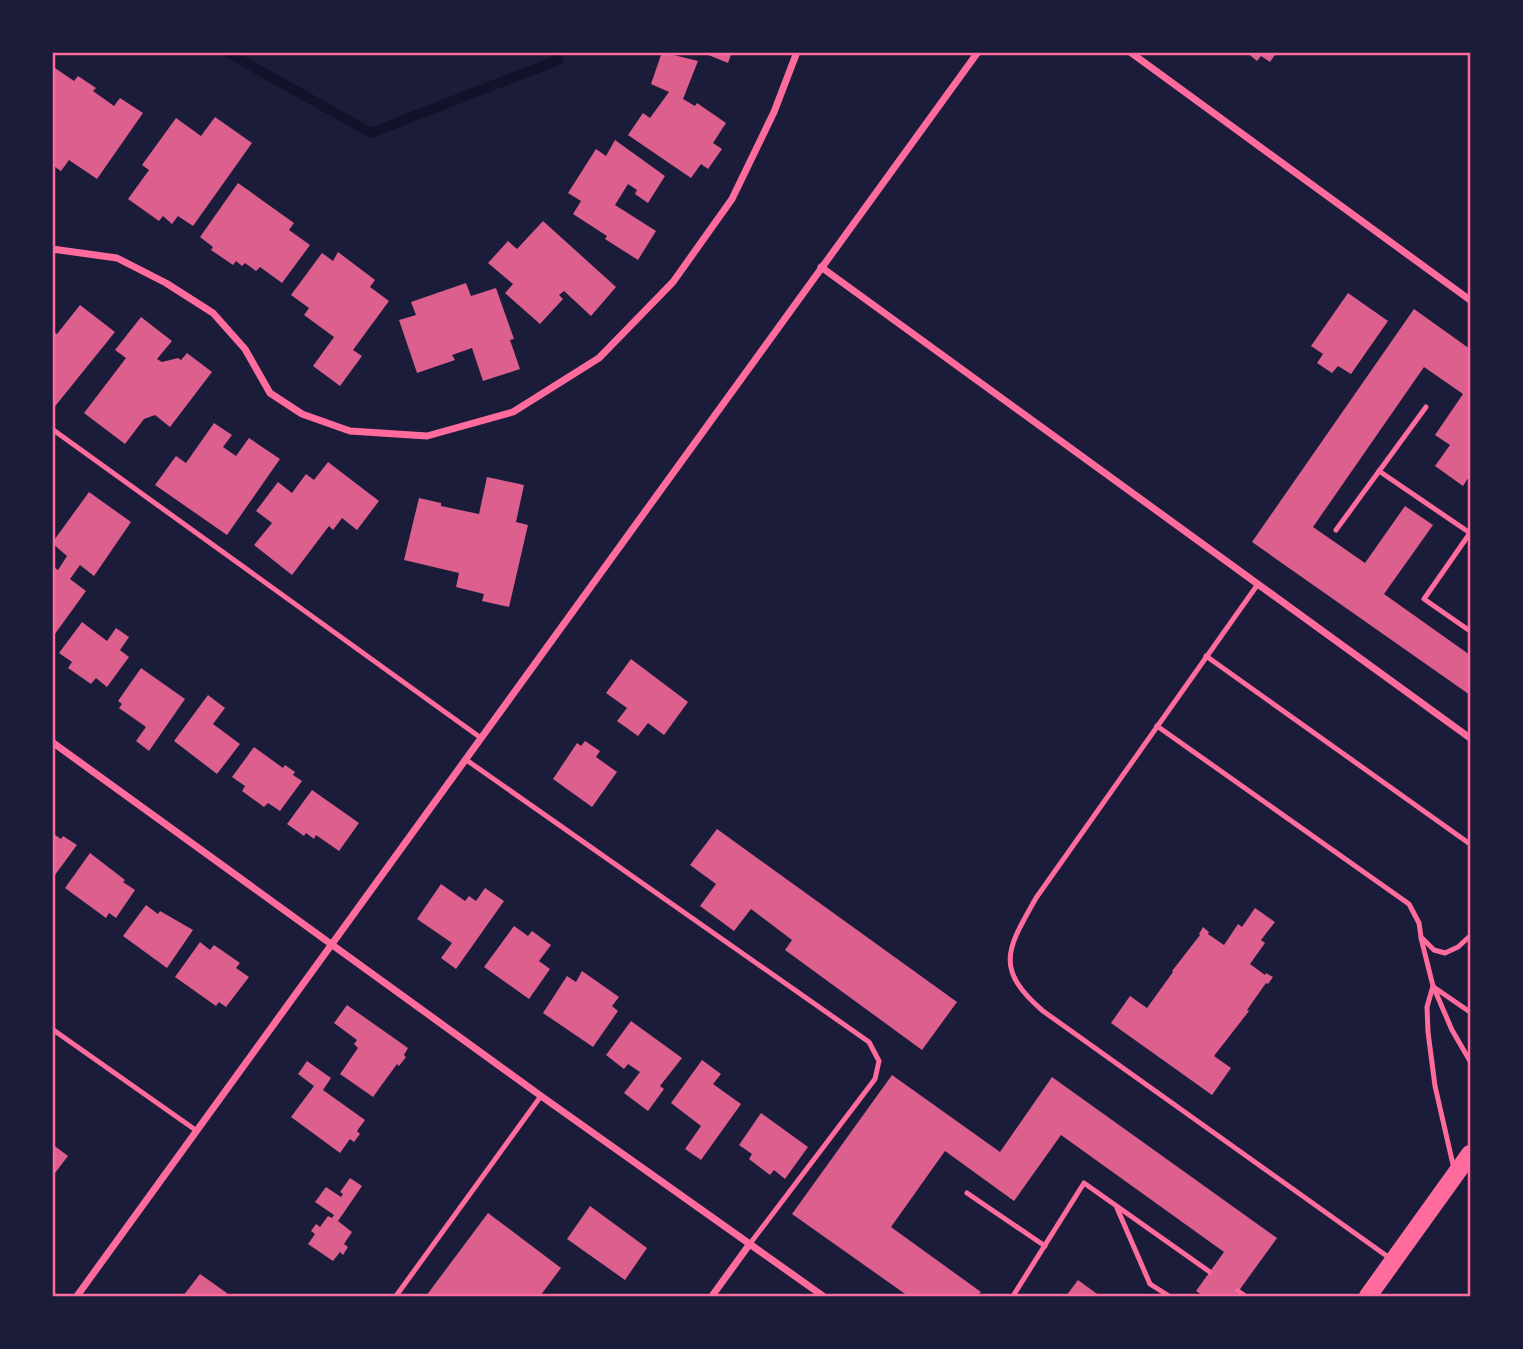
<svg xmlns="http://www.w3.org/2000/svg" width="1523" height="1349" font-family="'Exo 2',sans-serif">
<rect width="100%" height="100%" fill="#1b1b3a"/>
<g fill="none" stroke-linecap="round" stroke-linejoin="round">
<path stroke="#12122b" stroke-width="10" d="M227,52L371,133L558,60V52"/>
</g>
<g fill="#dd5f8e">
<path d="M662,52L698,61L683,99L695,106L697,103L726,123L713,143L722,149L708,169L701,164L691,178L628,135L643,113L650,118L669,92L651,84Z"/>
<path d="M701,52H732L728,63Z"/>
<path d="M1246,52H1277L1270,62L1261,56L1257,61Z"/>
<path d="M52,66L74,81L78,76L96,88L93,91L114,106L120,98L143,113L97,179L69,160L61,171L52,165Z"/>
<path d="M215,117L252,143L193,226L178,216L172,224L163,216L159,221L128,199L149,170L142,165L176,118L201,136Z"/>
<path d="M615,140L665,176L648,203L635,194L637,190L628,184L615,205L656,231L638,260L605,239L607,236L573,214L581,201L568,193L596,149L606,156Z"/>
<path d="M238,183L294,223L289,230L310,245L282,283L260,267L256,271L245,263L242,266L236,261L233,265L211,250L213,247L200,237Z"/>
<path d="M543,221L616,287L591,316L564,291L559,295L563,299L540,324L505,293L513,284L488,263L508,241L517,249Z"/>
<path d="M338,252L375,280L370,287L389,301L353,350L362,356L340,386L313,366L334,337L304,315L309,308L291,295L322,253L333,261Z"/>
<path d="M466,283L471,296L496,288L514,339L510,340L520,369L483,381L472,348L452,355L455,360L417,373L399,320L416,315L411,302Z"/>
<path d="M1348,293L1388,321L1351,374L1338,366L1332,373L1317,363L1323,354L1311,346Z"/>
<path d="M80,305L115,332L52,410V331L57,334Z"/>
<path d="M1414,309L1470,349V475L1463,486L1435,466L1450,445L1435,435L1463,394L1424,367L1313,527L1365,563L1405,506L1433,525L1384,594L1470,655V695L1252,542Z"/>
<path d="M141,317L172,341L157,359L162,362L178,358L181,360L187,353L212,372L170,427L155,415L144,419L125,444L84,413L126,358L115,350Z"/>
<path d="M214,423L232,435L223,447L236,456L249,438L280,459L227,535L155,485L176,456L186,463Z"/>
<path d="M328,462L379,501L357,530L342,518L333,530L329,526L292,575L254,545L272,523L256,511L278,482L292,493L306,474L314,480Z"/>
<path d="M487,477L524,485L516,522L528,525L509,607L482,601L484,594L456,587L459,573L404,560L419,498L441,503V506L479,514Z"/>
<path d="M89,492L131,522L94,576L80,565L70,579L86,591L52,638V566L58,570L67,556L52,543Z"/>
<path d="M82,622L107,641L116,628L129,637L120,650L129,657L107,687L96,678L91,684L68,668L72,662L59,653Z"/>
<path d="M631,659L688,702L664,735L648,723L638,736L617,721L627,708L606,693Z"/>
<path d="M141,668L185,699L149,751L136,741L146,727L119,708L122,704L118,701Z"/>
<path d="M208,695L225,708L213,724L240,744L217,774L174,741Z"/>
<path d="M585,741L600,751L596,757L617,772L592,807L553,779L577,743L581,746Z"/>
<path d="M254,747L283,768L285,765L295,772L293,775L302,781L280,811L268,803L264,807L242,791L245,786L232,777Z"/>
<path d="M312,790L359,823L339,851L316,835L314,839L306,833L304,836L287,824Z"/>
<path d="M717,829L957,1002L922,1050L785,950L792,940L751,909L734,931L700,906L716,884L690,865Z"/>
<path d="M52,833L61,839L63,836L77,845L52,879Z"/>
<path d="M90,853L125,880L123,882L135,890L116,918L109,913L106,918L65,888Z"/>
<path d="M441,884L465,901L469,896L476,901L485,888L504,901L456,969L441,958L452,943L417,919Z"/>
<path d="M146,905L158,914L160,911L193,930L167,968L123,936Z"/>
<path d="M1255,908L1275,922L1261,940L1265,943L1250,964L1265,975L1266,973L1273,977L1268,984L1266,983L1247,1010L1249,1011L1214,1056L1231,1068L1212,1095L1111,1023L1130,996L1147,1008L1173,972L1172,971L1200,935L1199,934L1203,927L1209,932L1208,934L1224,945L1238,924L1242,927Z"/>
<path d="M514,926L528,936L532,931L551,945L539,961L550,969L529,999L484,967Z"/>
<path d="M200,942L210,950L214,945L240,963L236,968L249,977L226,1007L219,1002L216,1006L175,977Z"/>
<path d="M582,971L619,997L612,1006L618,1011L593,1047L543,1013L567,976L576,982Z"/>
<path d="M347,1005L408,1048L404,1055L406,1057L399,1066L397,1064L373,1097L340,1074L358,1048L354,1044L357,1040L334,1023Z"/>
<path d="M631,1021L682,1058L660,1086L664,1089L648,1111L624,1093L640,1072L628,1064L624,1069L606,1055Z"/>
<path d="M702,1060L721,1074L713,1084L741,1104L701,1160L685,1149L701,1126L671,1103Z"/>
<path d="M307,1061L331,1078L323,1090L365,1120L357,1131L360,1134L354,1142L350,1139L340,1153L291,1117L314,1086L298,1074Z"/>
<path d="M892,1075L1000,1152L1052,1077L1277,1238L1235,1296H1204L1196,1291L1224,1252L1061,1135L1014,1201L945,1151L891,1227L981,1292L977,1296H908L792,1214Z"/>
<path d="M761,1113L808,1147L785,1179L774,1170L770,1175L749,1159L752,1154L739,1145Z"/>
<path d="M52,1144L68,1156L52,1177Z"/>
<path d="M350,1178L362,1186L338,1221L352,1232L344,1244L348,1247L343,1255L340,1252L333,1261L308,1244L315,1234L311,1231L316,1224L320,1227L328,1216L332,1218L334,1215L315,1202L326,1187L341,1197L343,1194L340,1192Z"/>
<path d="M590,1206L647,1248L625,1280L567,1239Z"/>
<path d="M488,1213L561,1268L540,1296H426Z"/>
<path d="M200,1274L231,1296H183Z"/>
<path d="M1078,1280L1100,1296H1066Z"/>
</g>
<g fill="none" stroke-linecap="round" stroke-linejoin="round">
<g stroke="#ff6b9d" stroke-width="5">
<path d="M52,429L481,738"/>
<path d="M1379,471L1470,533"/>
<path d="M1336,530L1426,407"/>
<path d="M1470,533L1424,599L1470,631"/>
<path d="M1258,584L1036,898C1008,948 993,968 1043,1011L1391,1259"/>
<path d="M1206,656L1470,844"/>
<path d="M1157,726L1409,904L1419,923L1421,937L1434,950L1445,953L1458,947L1470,936"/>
<path d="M465,759L869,1042L879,1061L875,1079L749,1245"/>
<path d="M1421,938L1433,986L1452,1030L1470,1061"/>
<path d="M1433,986L1427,1007L1428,1032L1435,1086L1454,1169"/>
<path d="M1435,988L1470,1012"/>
<path d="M52,1029L197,1131"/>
<path d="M967,1193L1045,1246"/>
<path d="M1117,1208L1150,1284L1169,1296"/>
<path d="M1238,1291L1245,1296"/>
<path d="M396,1296L541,1096"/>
<path d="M1013,1296L1084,1183L1210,1272"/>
</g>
<g stroke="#ff6b9d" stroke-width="7">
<path d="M1130,52L1470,300"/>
<path d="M52,249L117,258L166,283L213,313L245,349L270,393L302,414L350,431L427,436L513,412L599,358L673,282L732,199L774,112L797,52"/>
<path d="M821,267L1470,738"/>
<path d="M52,742L541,1096L823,1296"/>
<path d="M77,1296L978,52"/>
<path d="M712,1296L749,1245"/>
</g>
<path stroke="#ff6b9d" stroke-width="18" d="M1368,1296L1470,1154"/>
</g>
<rect width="1523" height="1349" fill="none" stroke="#1b1b3a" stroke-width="108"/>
<rect x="54" y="54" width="1415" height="1241" fill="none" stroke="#ff6b9d" stroke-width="2.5"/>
</svg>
